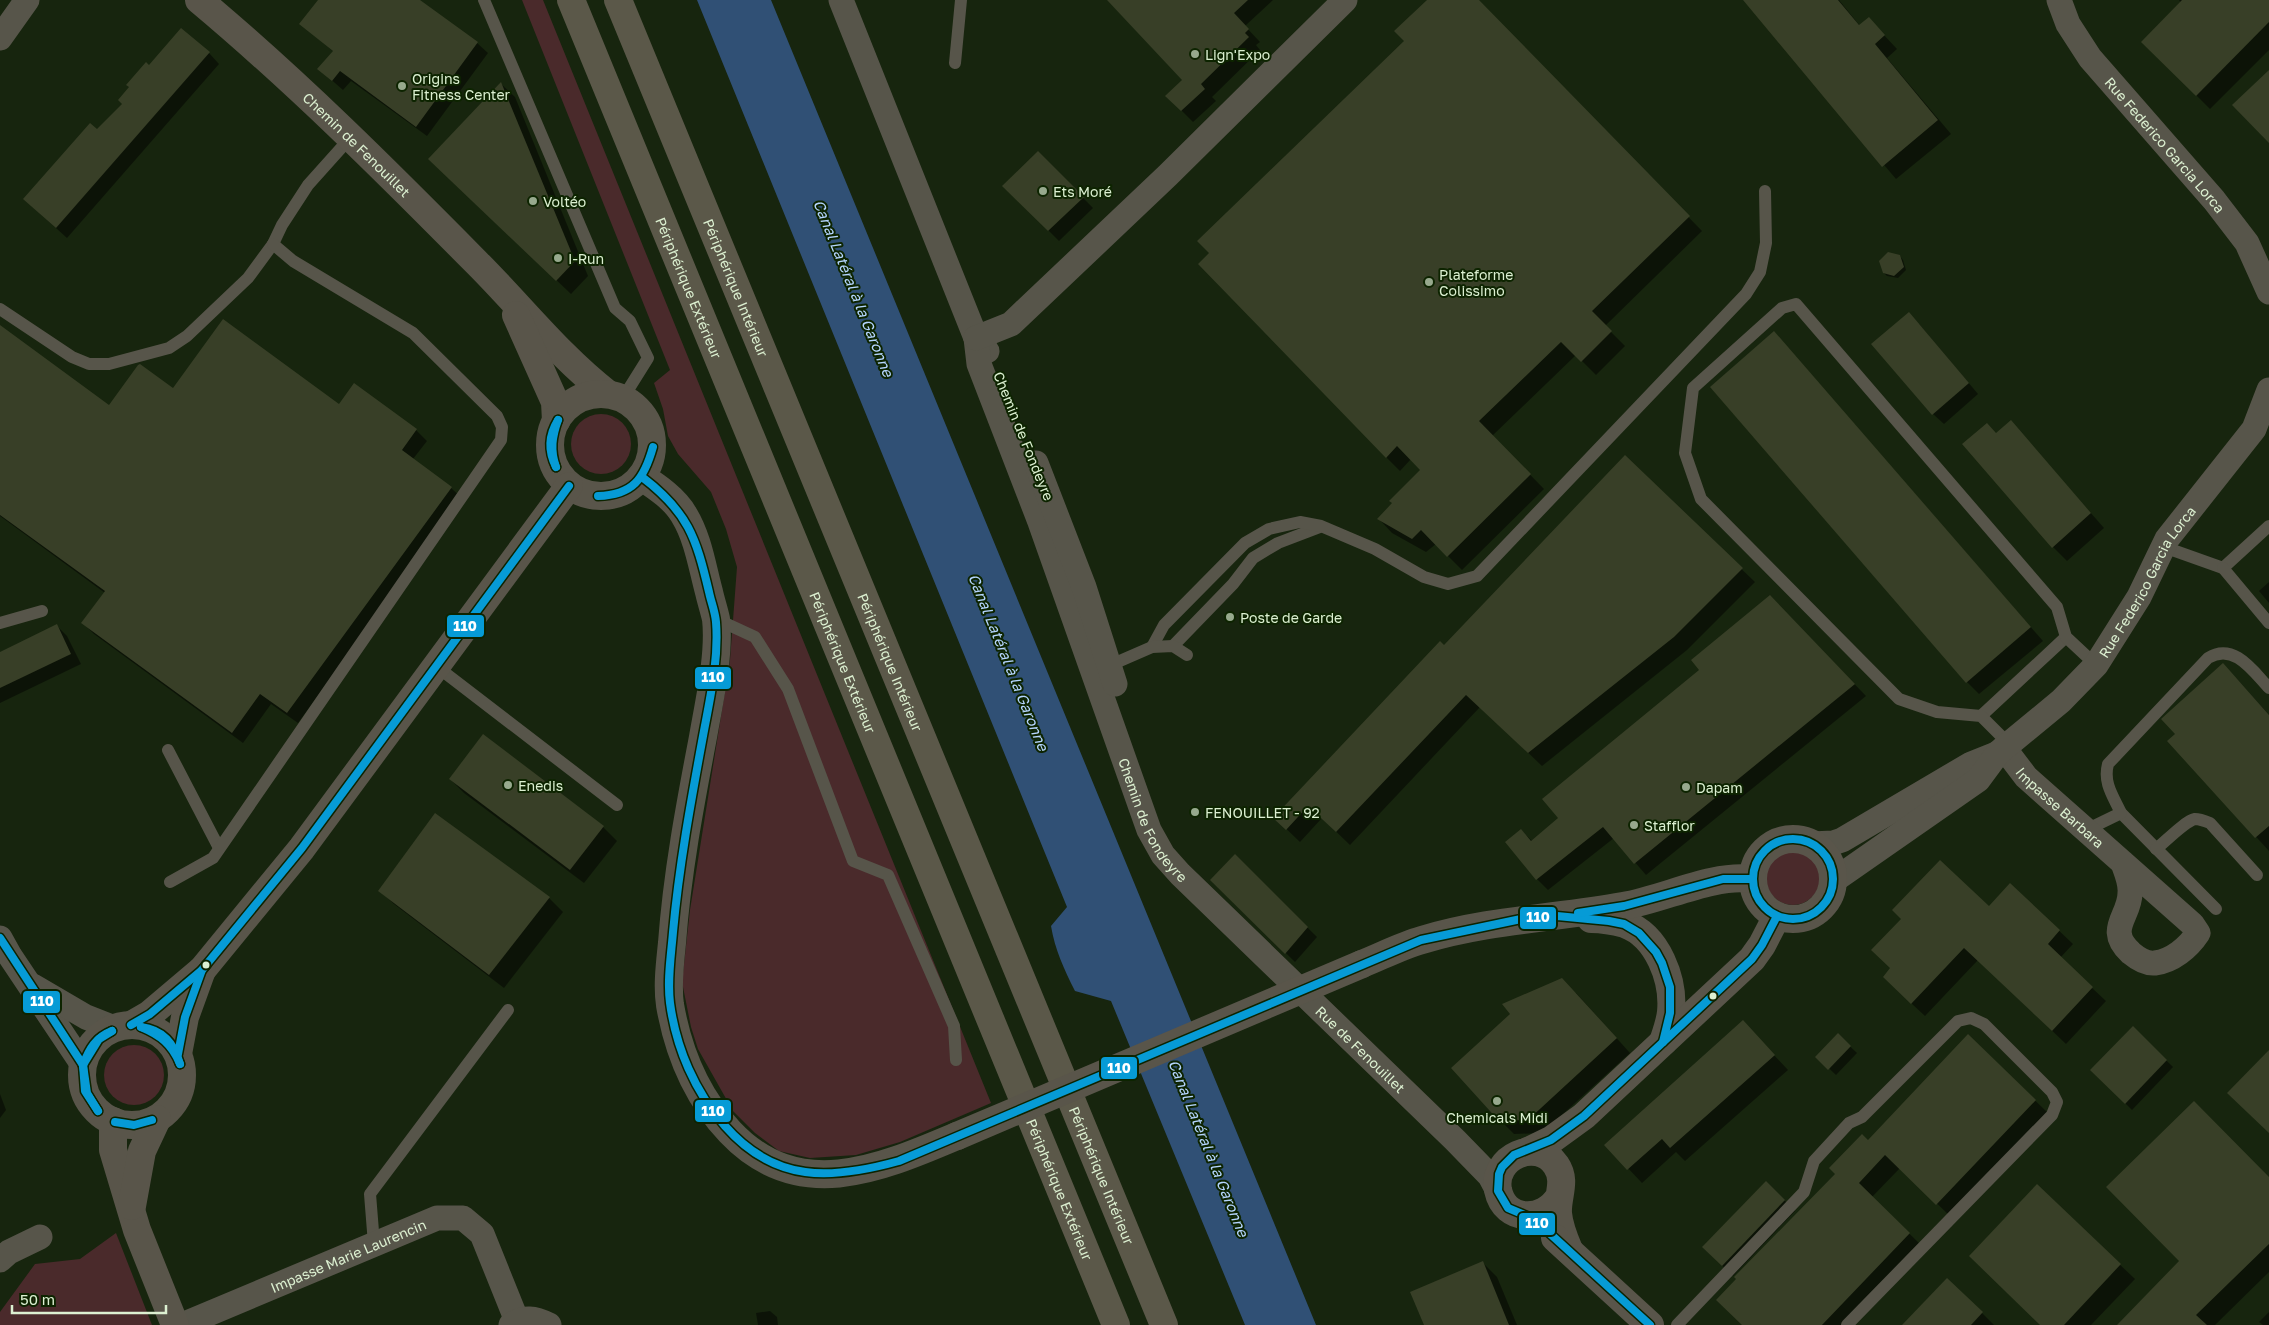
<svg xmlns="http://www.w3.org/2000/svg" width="2269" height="1325" font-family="'Golos Text',sans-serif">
<rect width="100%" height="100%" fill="#17250e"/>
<g fill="#4a2a2b">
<path d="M522,0H543L991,1103L900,1142L856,1155L810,1158L779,1151L755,1133L733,1111L698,1049L691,1027L682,982L690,910L730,660L737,567L726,529L711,492L678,454L668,436L663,409L654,383L670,370Z"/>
<circle cx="601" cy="444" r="30"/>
<circle cx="1793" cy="878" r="27"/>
<circle cx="134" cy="1075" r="30"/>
<path d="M116,1233L152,1325H0V1312L35,1264L80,1259Z"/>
</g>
<path fill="#305075" d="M697,0H771L1316,1325H1245L1111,1001L1075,991C1064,969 1055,950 1051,926L1067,907Z"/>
<g fill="#0007">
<path d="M320,0H418L477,43L488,53L427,136L351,81L343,90L319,69L334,52L301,24Z"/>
<path d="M1108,0H1273L1245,26L1260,42L1256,45L1260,50L1212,97L1216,101L1193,122L1167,96L1184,80Z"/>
<path d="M1429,0H1477L1702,231L1605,326L1625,346L1596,375L1576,355L1492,436L1544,489L1462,570L1436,544L1426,552L1392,533L1379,519L1422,470L1411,459L1400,471L1386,457L1405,41Z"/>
<path d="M1744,0H1839L1860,26L1869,19L1897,49L1887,58L1951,134L1896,179Z"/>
<path d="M2179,0H2269V50L2210,109L2143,42L2181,3Z"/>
<path d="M209,53L219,64L67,238L35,209L97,131L124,104L149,66Z"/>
<path d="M501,84L515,97L588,276L571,294L444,173Z"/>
<path d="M1038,152L1093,208L1059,241L1004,186Z"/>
<path d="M1900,256L1903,260L1906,270L1898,278L1887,276L1884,273Z"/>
<path d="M1919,324L1978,394L1944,424L1933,414Z"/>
<path d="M0,333L109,406L173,390L339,406L354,385L416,430L427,441L413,459L451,488L462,498L298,723L271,704L243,743L94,634L83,623L105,593L0,516Z"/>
<path d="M1774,333L2043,641L1979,694L1967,682Z"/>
<path d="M2011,422L2104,528L2067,561L2053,547L1997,434Z"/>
<path d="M1625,457L1755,582L1687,650L1542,766L1480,707L1350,845L1322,818L1300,842L1275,818L1444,647Z"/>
<path d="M2269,582V603L2259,591Z"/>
<path d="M1781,608L1866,696L1646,875L1614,838L1548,890L1537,879L1521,830L1532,841L1560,819L1700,670Z"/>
<path d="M57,626L67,636L81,664L0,703V653Z"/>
<path d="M2236,678L2269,715V851L2169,741Z"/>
<path d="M450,779L603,827L617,841L584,883L464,793Z"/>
<path d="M1235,856L1317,937L1295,962L1211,880Z"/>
<path d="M2010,884L2073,944L2060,958L2106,1001L2066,1044L1978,960L1925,1016L1897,990L1989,908Z"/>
<path d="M379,890L549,898L563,912L504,988L394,904Z"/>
<path d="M1576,993L1630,1053L1542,1133L1514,1134L1500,1120Z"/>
<path d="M1743,1022L1788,1070L1685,1161L1676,1152L1642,1183L1606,1145Z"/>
<path d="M2133,1028L2173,1067L2132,1110L2092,1070Z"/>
<path d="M1838,1035L1857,1053L1836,1075L1817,1057Z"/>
<path d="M1968,1035L2049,1114L1951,1217L1900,1168L1872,1197L1923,1247L1849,1325H1743L1837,1174Z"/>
<path d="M0,1094L6,1110L0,1118Z"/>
<path d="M2269,1179V1272L2215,1325H2118L2180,1261Z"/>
<path d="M1766,1182L1795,1211L1733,1276L1703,1247Z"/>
<path d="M2037,1186L2135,1279L2091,1325H2041Z"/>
<path d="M1483,1263L1497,1277L1517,1325H1425Z"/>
<path d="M770,1311L777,1317L778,1325H758L756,1313Z"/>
<path d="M2269,1312V1325H2263L2259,1322Z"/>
<path d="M1982,1313L1994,1325H1904Z"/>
</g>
<g fill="#383f27">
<path d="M318,0H420L478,42L416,127L340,71L332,81L317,69L333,51L299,24Z"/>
<path d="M1107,0H1248L1234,13L1249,29L1245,33L1249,37L1201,84L1205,89L1181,111L1165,96L1182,80Z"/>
<path d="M1427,0H1479L1690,216L1592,311L1612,331L1581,362L1561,342L1479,421L1531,474L1447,557L1421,530L1412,539L1377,519L1392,503L1389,501L1420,470L1397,446L1386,458L1198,264L1209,253L1197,241L1404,41L1394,31Z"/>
<path d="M1743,0H1838L1859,25L1869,17L1885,35L1875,44L1938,120L1882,167Z"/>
<path d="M2182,0H2269V22L2196,96L2141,42Z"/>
<path d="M181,28L210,52L56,228L23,199L90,123L97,129L122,104L118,100L129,87L126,85L146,62L149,65Z"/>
<path d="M2269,70V143L2232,105Z"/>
<path d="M501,82L575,261L556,281L428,159Z"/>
<path d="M1038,151L1084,197L1048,231L1002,186Z"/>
<path d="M1888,252L1900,255L1904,267L1894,276L1883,273L1879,261Z"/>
<path d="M1909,312L1969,383L1932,415L1871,344Z"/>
<path d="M223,319L339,404L354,383L417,429L402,450L452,487L287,713L260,694L232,733L81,623L105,591L0,515V325L109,405L138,365L140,364L173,388Z"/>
<path d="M1774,331L2031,627L1966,683L1710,387Z"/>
<path d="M2011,420L2091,513L2052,548L1962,444L1987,423L1996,433Z"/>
<path d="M1625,455L1743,568L1674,637L1528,753L1466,695L1336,832L1308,806L1286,830L1273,818L1440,641L1444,645Z"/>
<path d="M1770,595L1855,684L1634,864L1603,827L1536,880L1505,842L1521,829L1531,841L1558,818L1542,799L1699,670L1691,660Z"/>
<path d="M57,624L71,654L0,688V652Z"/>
<path d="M2223,663L2269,715V826L2255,838L2167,741L2175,734L2161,719Z"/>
<path d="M483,734L604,826L570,870L449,779Z"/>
<path d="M435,813L550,897L489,975L378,891Z"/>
<path d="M1235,854L1308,927L1285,954L1210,880Z"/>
<path d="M1940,860L1989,906L2010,883L2060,930L2048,944L2093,987L2052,1031L1964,948L1911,1004L1883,977L1890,968L1871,950L1901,919L1892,910Z"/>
<path d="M1562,978L1617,1038L1528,1120L1499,1121L1451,1068L1510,1014L1502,1004Z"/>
<path d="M1743,1020L1775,1055L1670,1148L1662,1139L1627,1170L1604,1145Z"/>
<path d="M2133,1026L2167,1060L2125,1104L2090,1070Z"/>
<path d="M1838,1033L1851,1046L1828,1070L1815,1057Z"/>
<path d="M1968,1034L2036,1100L1936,1205L1885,1155L1859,1183L1910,1233L1822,1325H1742L1716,1300L1736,1279L1734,1277L1835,1174L1829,1168L1862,1134L1868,1140Z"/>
<path d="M2269,1050V1133L2227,1093Z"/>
<path d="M2194,1101L2269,1177V1244L2196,1315L2207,1325H2117L2179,1261L2106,1187Z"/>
<path d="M1766,1181L1785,1200L1722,1266L1702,1247Z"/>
<path d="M2037,1184L2121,1264L2064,1325H2040L1969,1256Z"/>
<path d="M1483,1261L1509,1325H1424L1410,1292Z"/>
<path d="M1947,1278L1983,1312L1971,1325H1902Z"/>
</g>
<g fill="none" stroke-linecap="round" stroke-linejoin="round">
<g stroke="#57554a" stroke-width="12">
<path d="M484,0L615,308L630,321L648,358L623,398"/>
<path d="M955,63L961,0"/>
<path d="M0,309L72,357L89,364H109L169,348L187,336L248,278L273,244L282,225L308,185L351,137"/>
<path d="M2164,547L2223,568L2269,526"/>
<path d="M2223,568L2269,623"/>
<path d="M716,619L755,637L788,689L853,861L888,875L954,1026L956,1060"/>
<path d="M0,623L42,611"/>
<path d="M1173,646L1233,584L1253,558L1278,543L1320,527"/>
<path d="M1152,647L1164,625L1245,543L1269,529L1300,522L1321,526L1375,549L1424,577L1448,584L1477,576L1746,294L1760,272L1766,243L1765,191"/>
<path d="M436,666L617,805"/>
<path d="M1106,667L1152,647L1173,646L1187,655"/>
<path d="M1981,716L2066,637"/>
<path d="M2009,744L1981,716L1937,712L1899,699L1701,499L1685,453L1693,388L1782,308L1796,304L2057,607L2066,637L2096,665"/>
<path d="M168,750L219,848"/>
<path d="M2121,813L2216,909"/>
<path d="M2086,830L2121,813C2113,796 2103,783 2108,764L2208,658C2234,642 2253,671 2269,688"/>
<path d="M2156,849C2165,842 2185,821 2195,819C2200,819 2205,821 2210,823L2257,875"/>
<path d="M170,882L213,858L501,440L502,427L497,416L413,333L293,261L273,244"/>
<path d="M374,1244L370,1194L508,1010"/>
<path d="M1677,1325L1804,1192L1814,1161L1849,1123L1862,1117L1958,1021L1971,1018L1984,1024L2052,1092L2057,1102L2052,1115L1847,1325"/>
</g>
<g stroke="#57554a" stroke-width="25">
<path d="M841,0L976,338L987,351"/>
<path id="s1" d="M2059,0L2068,24L2090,58L2214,200L2247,243L2269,292"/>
<path d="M0,38L27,0"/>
<path id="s2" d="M976,338L979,364L1040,522L1149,830L1163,855L1180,874L1455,1140L1490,1176L1498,1191"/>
<path d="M976,338L1011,324L1168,175L1345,0"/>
<path d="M1036,463L1084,587L1115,684"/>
<path id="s3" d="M2004,748L2026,777L2192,924L2198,933C2188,948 2172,961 2155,963C2146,964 2137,958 2131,953C2105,929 2130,917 2130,893C2131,882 2126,872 2123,863"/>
<path d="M1812,844L1833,843L1842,840L1971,764L1996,754"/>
<path id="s4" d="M1833,881L1978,780L1998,753L2061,701L2096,665L2139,597L2167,539L2254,429L2269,390"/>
<path d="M0,938L10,956L83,1065"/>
<path d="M33,986L86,1017L114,1028"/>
<path d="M0,1260L9,1252L40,1237"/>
<path id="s5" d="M182,1325L437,1218H463L482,1234L517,1321"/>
<path d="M511,1325C524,1316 535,1318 549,1325"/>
</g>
<g stroke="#59554a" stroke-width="28">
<path id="s6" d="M199,0C297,82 387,172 477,263C521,307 559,356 608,394"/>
<path d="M516,315L555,402L556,421"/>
<circle cx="601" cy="445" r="51"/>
<path d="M642,477C657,487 675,499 684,515C698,538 702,566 709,592C711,601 714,610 716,619C720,654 709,702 703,737C690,805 677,874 672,943C670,963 667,985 670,1005C678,1051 697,1097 730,1132C798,1204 879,1169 957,1136"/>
<circle cx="1793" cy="879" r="40"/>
<path d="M1591,919C1602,919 1614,921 1625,924C1658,936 1674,980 1671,1012C1670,1022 1666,1033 1663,1042"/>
<path d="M1362,964C1382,956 1401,946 1422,940C1487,920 1557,918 1623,906C1665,899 1711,874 1752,879"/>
<path d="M131,1025L150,1014L202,970L302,848L569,486"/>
<circle cx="132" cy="1075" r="50"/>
<path d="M178,1054L185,1017L202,970"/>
<path d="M113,1121V1150L137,1230L175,1325"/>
<path d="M1528,1151L1551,1140L1584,1116L1752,959L1762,945L1777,916"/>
<path d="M1559,1197C1544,1222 1505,1223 1498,1190C1492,1157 1537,1137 1556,1165C1567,1181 1557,1196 1558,1213C1559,1226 1564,1238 1569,1250"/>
<path d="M132,1206L142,1151L157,1119"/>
<path d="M1555,1238L1650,1325"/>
</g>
<g stroke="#5b5849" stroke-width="28">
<path id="s7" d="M571,0L1116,1325"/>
<path id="s8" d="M618,0L1164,1325"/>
</g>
<path stroke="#59554a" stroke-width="28" d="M957,1136L1362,964"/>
<defs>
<g id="bus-1">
<path d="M556,467C548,451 548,436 558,420"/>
<path d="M556,467C550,450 552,437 558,420"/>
<path d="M642,477C688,512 696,537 709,592C711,602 715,611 716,622C719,660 710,698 703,736C691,801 679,866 673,932C671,956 667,980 670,1003C676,1048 695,1092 725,1126C775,1183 831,1180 899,1161L1421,940L1521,919L1557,916L1609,921L1624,924L1639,933L1656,952L1662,963L1670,987V1013L1663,1042"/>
<path d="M598,496C633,495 644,479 653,447"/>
<circle cx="1793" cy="879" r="40"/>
<path d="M1578,913L1624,906L1723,879H1752"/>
<path d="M0,938L83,1065"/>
<path d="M131,1025L150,1014L202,970L302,848L569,486"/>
<path d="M141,1027C160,1035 172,1044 180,1064"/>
<path d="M141,1027C163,1030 174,1043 180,1064"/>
<path d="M178,1054L185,1017L202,970L207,964"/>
<path d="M83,1065L87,1093L98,1111"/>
<path d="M83,1065L85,1091L98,1111"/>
<path d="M83,1065C89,1049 96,1037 112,1031"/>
<path d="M83,1065L99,1039L112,1031"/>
<path d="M115,1122L134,1125L152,1120"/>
<path d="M1650,1325L1546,1230L1527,1216L1508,1208L1498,1191L1499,1174L1502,1167L1514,1155L1551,1140L1584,1116L1752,959L1762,945L1777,916"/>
</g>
</defs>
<use href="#bus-1" stroke="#0d2400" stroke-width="11"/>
<use href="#bus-1" stroke="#069bd6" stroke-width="8"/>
</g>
<g fill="#97a98d" stroke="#0d2400" stroke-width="2">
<circle cx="1195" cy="54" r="5"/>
<circle cx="402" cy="86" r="5"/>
<circle cx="1043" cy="191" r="5"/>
<circle cx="533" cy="201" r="5"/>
<circle cx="558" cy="258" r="5"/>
<circle cx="1429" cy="282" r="5"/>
<circle cx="1230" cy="617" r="5"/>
<circle cx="508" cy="785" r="5"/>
<circle cx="1686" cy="787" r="5"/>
<circle cx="1195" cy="812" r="5"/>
<circle cx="1634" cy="825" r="5"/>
<circle cx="1497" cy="1101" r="5"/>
</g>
<g fill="#dcf0d1" stroke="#0d2400" stroke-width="2">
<circle cx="206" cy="965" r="4.5"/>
<circle cx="1713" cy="996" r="4.5"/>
</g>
<g text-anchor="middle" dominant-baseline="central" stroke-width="4" stroke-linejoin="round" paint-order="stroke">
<g font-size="14" fill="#dcf0d1" stroke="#0d2400" text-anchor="start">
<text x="1205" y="54">Lign'Expo</text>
<text x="412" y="78">Origins<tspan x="412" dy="16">Fitness Center</tspan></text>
<text x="1053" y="191">Ets Moré</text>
<text x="543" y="201">Voltéo</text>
<text x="568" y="258">I-Run</text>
<text x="1439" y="274">Plateforme<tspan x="1439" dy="16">Colissimo</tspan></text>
<text x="1240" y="617">Poste de Garde</text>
<text x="518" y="785">Enedis</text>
<text x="1696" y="787">Dapam</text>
<text x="1205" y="812">FENOUILLET - 92</text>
<text x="1644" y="825">Stafflor</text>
<text x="1497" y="1117" text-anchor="middle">Chemicals Midi</text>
</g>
<g font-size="14" fill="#dcf0d1" stroke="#0d2400">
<text stroke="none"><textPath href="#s6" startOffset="214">Chemin de Fenouillet</textPath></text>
<text stroke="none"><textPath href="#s1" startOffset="181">Rue Federico Garcia Lorca</textPath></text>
<text stroke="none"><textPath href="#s7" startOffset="311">Périphérique Extérieur</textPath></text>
<text stroke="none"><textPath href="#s8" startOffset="311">Périphérique Intérieur</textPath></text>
<text transform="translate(1024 436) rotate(68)">Chemin de Fondeyre</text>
<text stroke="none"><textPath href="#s4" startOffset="440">Rue Federico Garcia Lorca</textPath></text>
<text stroke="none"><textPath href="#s7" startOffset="716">Périphérique Extérieur</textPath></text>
<text stroke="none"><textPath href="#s8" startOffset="716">Périphérique Intérieur</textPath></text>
<text stroke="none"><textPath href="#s2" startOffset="515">Chemin de Fondeyre</textPath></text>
<text stroke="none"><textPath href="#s3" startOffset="82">Impasse Barbara</textPath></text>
<text stroke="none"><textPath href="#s2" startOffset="828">Rue de Fenouillet</textPath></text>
<text stroke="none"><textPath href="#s8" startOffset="1271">Périphérique Intérieur</textPath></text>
<text stroke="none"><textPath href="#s7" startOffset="1286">Périphérique Extérieur</textPath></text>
<text stroke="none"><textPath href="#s5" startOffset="180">Impasse Marie Laurencin</textPath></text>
</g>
<g font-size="15" font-style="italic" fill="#b5d5fe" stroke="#0d2400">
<text transform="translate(854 288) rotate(68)">Canal Latéral à la Garonne</text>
<text transform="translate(1009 662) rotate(68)">Canal Latéral à la Garonne</text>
<text transform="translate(1209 1148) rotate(68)">Canal Latéral à la Garonne</text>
</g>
</g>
<g stroke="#0d2400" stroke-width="2">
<rect x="446" y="614" width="39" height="24" rx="5" fill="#069bd6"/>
<rect x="694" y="666" width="38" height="24" rx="5" fill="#069bd6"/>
<rect x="1519" y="906" width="38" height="24" rx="5" fill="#069bd6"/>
<rect x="22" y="990" width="39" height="24" rx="5" fill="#069bd6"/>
<rect x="1100" y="1056" width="38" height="24" rx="5" fill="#069bd6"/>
<rect x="694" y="1099" width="38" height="24" rx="5" fill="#069bd6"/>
<rect x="1518" y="1212" width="38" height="24" rx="5" fill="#069bd6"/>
</g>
<g font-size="14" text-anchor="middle" font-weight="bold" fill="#fff">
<text x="465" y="631">110</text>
<text x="713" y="682">110</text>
<text x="1538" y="922">110</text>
<text x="42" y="1006">110</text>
<text x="1119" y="1073">110</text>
<text x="713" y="1116">110</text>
<text x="1537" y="1228">110</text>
</g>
<path d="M12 1305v8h154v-8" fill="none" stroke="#dcf0d1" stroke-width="2.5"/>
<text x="20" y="1305" font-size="15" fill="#dcf0d1" stroke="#0d2400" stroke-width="4" paint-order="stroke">50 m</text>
</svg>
